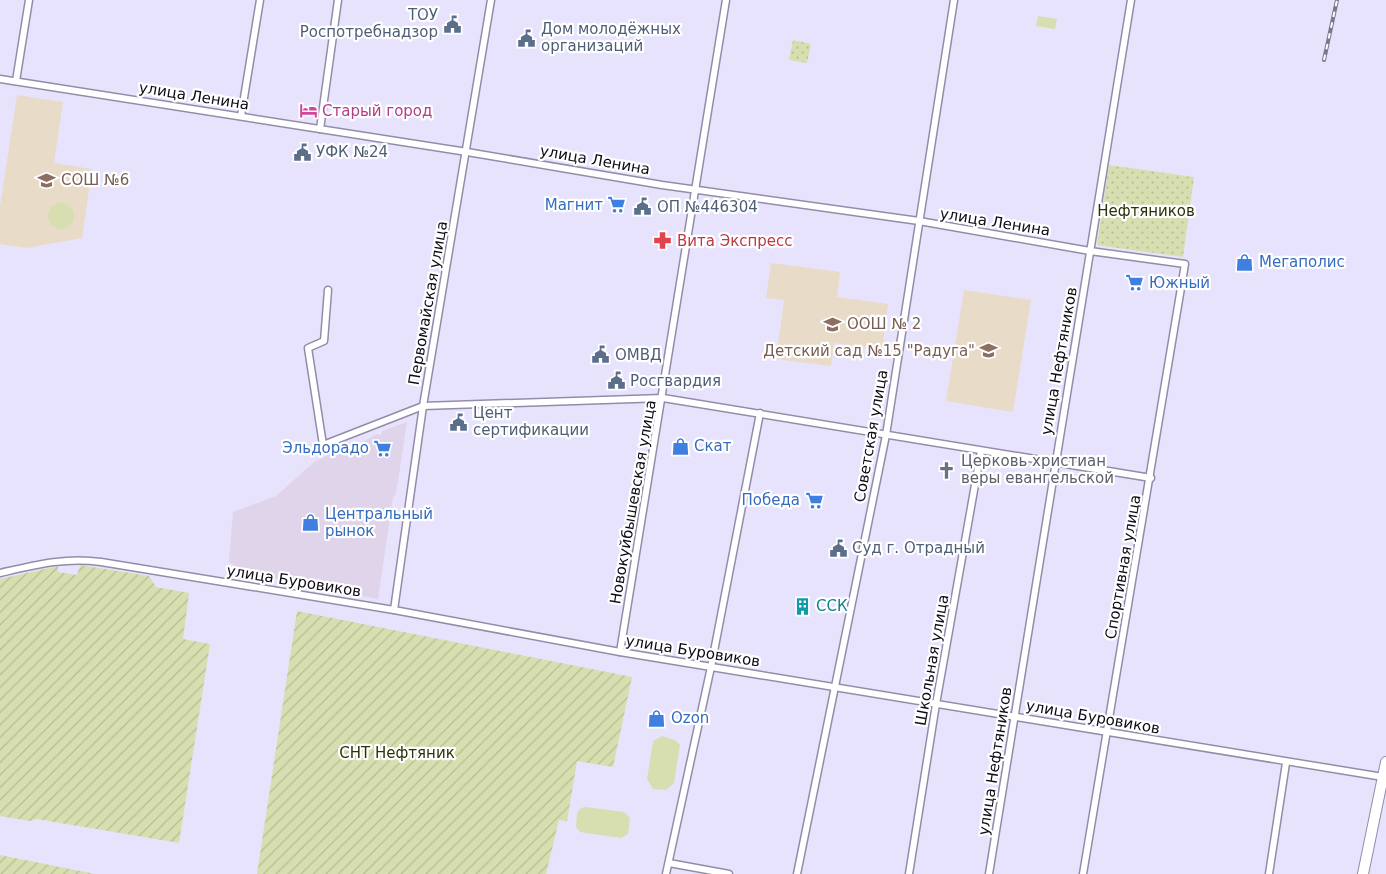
<svg xmlns="http://www.w3.org/2000/svg" width="1386" height="874" font-family="'DejaVu Sans',sans-serif">
<defs>
<pattern id="park-dots" width="8" height="8" patternUnits="userSpaceOnUse" patternTransform="scale(1.25)"><rect width="8" height="8" fill="#d7deaf"/><path d="M2 2h.1M6 6h.1" fill="none" stroke="#b7bd96" stroke-width="1.8" stroke-linecap="round"/></pattern>
<pattern id="garden-furrows" width="10" height="10" patternUnits="userSpaceOnUse" patternTransform="scale(1.25)"><rect width="10" height="10" fill="#d7deaf"/><path d="M-1 1l2-2M0 10L10 0M9 11l2-2" fill="none" stroke="#b7bd96"/></pattern>
</defs>
<rect width="100%" height="100%" fill="#e8e3fd"/>
<path fill="#dfd4e9" d="M407,422L396,494L393,497L378,599L240,572L229,561L233,512L276,496L314,462L336,451L360,444L376,434L381,435L382,431Z"/>
<g fill="#e8dbc8">
<path d="M17,95L63,102L54,163L92,169L82,238L27,248L0,244V206Z"/>
<path d="M771,263L840,272L837,297L888,304L882,350L834,343L831,366L776,359L784,300L766,298Z"/>
<path d="M964,290L1031,300L1013,412L946,401Z"/>
</g>
<g fill="#d7deaf">
<path d="M1038,16L1057,19L1055,29L1036,26Z"/>
<circle cx="61" cy="216" r="13"/>
<path d="M662,736L675,740L680,745L674,783L666,790L653,789L647,779L653,741Z"/>
<path d="M585,807L624,812L630,818L628,834L621,838L580,832L576,827L577,813L581,808Z"/>
</g>
<g fill="url(#park-dots)">
<path d="M793,40L811,44L807,63L789,60Z"/>
<path d="M1109,165L1194,177L1183,257L1097,245Z"/>
</g>
<g fill="url(#garden-furrows)">
<path d="M80,565L149,576L156,587L189,593L183,639L210,644L179,843L37,819L30,821L0,816V579L58,566V572L77,575Z"/>
<path d="M297,611L632,677L613,767L577,761L567,821L559,820L546,874H257Z"/>
<path d="M0,855L95,874H0Z"/>
</g>
<g fill="none" stroke-linecap="round" stroke-linejoin="round">
<defs>
<g id="minor">
<path d="M0,79L467,152L662,185L919,221L1090,251L1185,264L1083,874"/>
<path d="M16,81L29,0"/>
<path d="M241,116L260,0"/>
<path d="M320,129L338,0"/>
<path d="M328,290L324,341L308,348L323,445L423,406L663,398L1151,478"/>
<path d="M0,573C35,565 65,557 101,562L394,610L620,652L1383,777"/>
<path d="M394,610L423,406L491,0"/>
<path d="M620,652L726,0"/>
<path d="M669,863L729,874"/>
<path d="M666,874L711,667L760,413"/>
<path d="M797,874L886,435L954,0"/>
<path d="M909,874L936,704L981,451"/>
<path d="M989,874L1131,0"/>
<path d="M1269,874L1286,763"/>
</g>
<path id="primary" d="M1363,874L1386,762"/>
</defs>
<use href="#minor" stroke="#938ca9" stroke-width="9"/>
<use href="#primary" stroke="#938ca9" stroke-width="12"/>
<use href="#minor" stroke="#fff" stroke-width="6"/>
<use href="#primary" stroke="#fff" stroke-width="10"/>
<defs>
<path id="rail" d="M1324,60L1337,0"/>
</defs>
<use href="#rail" stroke="#7c788b" stroke-width="4"/>
<use href="#rail" stroke="#fff" stroke-width="2" stroke-dasharray="5.5" stroke-linecap="butt"/>
</g>
<defs>
<symbol id="civic-bare" viewBox="-9 -9 18 18"><path d="M-.6-6.5H3V-4.5H.6V-3L4-1V1h2V6H-6V1h2V-1L-.6-3ZM-1.2 2.5V6h2.4V2.5Z" fill="#5c6f8a" stroke="#fff" stroke-width="2.5" paint-order="stroke"/></symbol>
<symbol id="hotel-bare" viewBox="-9 -9 18 18"><path d="M-6-4.5h1.5V1H6V5H4.5V3h-9V5H-6ZM-4 0a1.8 1.8 0 1 1 3.6 0ZM.5 0V-2.5h3Q6-2.5 6 0Z" fill="#d1479c" stroke="#fff" stroke-width="2.5" paint-order="stroke"/></symbol>
<symbol id="school-bare" viewBox="-9 -9 18 18"><path d="M0-5L7-2L0 1L-7-2ZM-4 1L0 2.5L4 1V4Q0 6-4 4Z" fill="#8d6e63" stroke="#fff" stroke-width="2.5" paint-order="stroke"/></symbol>
<symbol id="supermarket-bare" viewBox="-9 -9 18 18"><path d="M-6-5.5h2.5l.6 2H6L4.5 2H-2.5L-4.4-4H-6ZM-1.5 3.2a1.3 1.3 0 1 0 .1 0ZM3 3.2a1.3 1.3 0 1 0 .1 0Z" fill="#3f7fe0" stroke="#fff" stroke-width="2.5" paint-order="stroke"/></symbol>
<symbol id="pharmacy-bare" viewBox="-9 -9 18 18"><path d="M-2-6h4v4h4v4h-4v4h-4v-4h-4v-4h4Z" fill="#e0444e" stroke="#fff" stroke-width="2.5" paint-order="stroke"/></symbol>
<symbol id="shop-bare" viewBox="-9 -9 18 18"><path d="M-5-2.5h2.3a2.7 3.5 0 0 1 5.4 0H5L5.5 6h-11ZM-1.5-2.5h3a1.5 2.3 0 0 0-3 0Z" fill="#3f7fe0" stroke="#fff" stroke-width="2.5" paint-order="stroke"/></symbol>
<symbol id="church-bare" viewBox="-9 -9 18 18"><path d="M-1.2-6h2.4v3.5h3.3v2.4h-3.3V6h-2.4V-.1h-3.3v-2.4h3.3Z" fill="#6b7280" stroke="#fff" stroke-width="2.5" paint-order="stroke"/></symbol>
<symbol id="building-bare" viewBox="-9 -9 18 18"><path d="M-4-6H4V6H1V3H-1V6H-4ZM-2.5-4.3h1.7v1.8h-1.7ZM.8-4.3h1.7v1.8H.8ZM-2.5-1h1.7V.8h-1.7ZM.8-1h1.7V.8H.8Z" fill="#0f9aa8" stroke="#fff" stroke-width="2.5" paint-order="stroke"/></symbol>
</defs>
<g fill-rule="evenodd">
<use href="#civic-bare" x="440" y="12" width="25" height="25"/>
<use href="#civic-bare" x="514" y="26" width="25" height="25"/>
<use href="#hotel-bare" x="296" y="98" width="25" height="25"/>
<use href="#civic-bare" x="290" y="140" width="25" height="25"/>
<use href="#school-bare" x="34" y="168" width="25" height="25"/>
<use href="#supermarket-bare" x="604" y="192" width="25" height="25"/>
<use href="#civic-bare" x="630" y="194" width="25" height="25"/>
<use href="#pharmacy-bare" x="650" y="228" width="25" height="25"/>
<use href="#shop-bare" x="1232" y="250" width="25" height="25"/>
<use href="#supermarket-bare" x="1122" y="270" width="25" height="25"/>
<use href="#school-bare" x="820" y="312" width="25" height="25"/>
<use href="#school-bare" x="976" y="338" width="25" height="25"/>
<use href="#civic-bare" x="588" y="342" width="25" height="25"/>
<use href="#civic-bare" x="604" y="368" width="25" height="25"/>
<use href="#civic-bare" x="446" y="410" width="25" height="25"/>
<use href="#shop-bare" x="668" y="434" width="25" height="25"/>
<use href="#supermarket-bare" x="370" y="436" width="25" height="25"/>
<use href="#church-bare" x="934" y="458" width="25" height="25"/>
<use href="#supermarket-bare" x="802" y="488" width="25" height="25"/>
<use href="#shop-bare" x="298" y="510" width="25" height="25"/>
<use href="#civic-bare" x="826" y="536" width="25" height="25"/>
<use href="#building-bare" x="790" y="594" width="25" height="25"/>
<use href="#shop-bare" x="644" y="706" width="25" height="25"/>
</g>
<g text-anchor="middle" dominant-baseline="central" stroke-width="4.5" stroke-linejoin="round" paint-order="stroke">
<g font-size="15" fill="#4e5e75" stroke="#fff" text-anchor="start">
<text x="438" y="15" text-anchor="end">ТОУ<tspan x="438" dy="17">Роспотребнадзор</tspan></text>
<text x="541" y="29">Дом молодёжных<tspan x="541" dy="17">организаций</tspan></text>
<text x="316" y="152">УФК №24</text>
<text x="657" y="207">ОП №446304</text>
<text x="615" y="355">ОМВД</text>
<text x="630" y="381">Росгвардия</text>
<text x="473" y="413">Цент<tspan x="473" dy="17">сертификации</tspan></text>
<text x="852" y="548">Суд г. Отрадный</text>
</g>
<g font-size="15" fill="#0d0a15" stroke="#fff">
<text transform="translate(194 96) rotate(9)">улица Ленина</text>
<text transform="translate(595 160) rotate(10)">улица Ленина</text>
<text transform="translate(995 222) rotate(9)">улица Ленина</text>
<text transform="translate(428 303) rotate(-80)">Первомайская улица</text>
<text transform="translate(1059 361) rotate(-80)">улица Нефтяников</text>
<text transform="translate(871 436) rotate(-80)">Советская улица</text>
<text transform="translate(633 502) rotate(-80)">Новокуйбышевская улица</text>
<text transform="translate(1123 567) rotate(-80)">Спортивная улица</text>
<text transform="translate(294 581) rotate(9)">улица Буровиков</text>
<text transform="translate(693 651) rotate(9)">улица Буровиков</text>
<text transform="translate(932 660) rotate(-80)">Школьная улица</text>
<text transform="translate(1093 717) rotate(10)">улица Буровиков</text>
<text transform="translate(995 761) rotate(-81)">улица Нефтяников</text>
</g>
<g font-size="15" fill="#b23c85" stroke="#fff" text-anchor="start">
<text x="322" y="111">Старый город</text>
</g>
<g font-size="15" fill="#785e54" stroke="#fff" text-anchor="start">
<text x="61" y="180">СОШ №6</text>
<text x="847" y="324">ООШ № 2</text>
<text x="975" y="351" text-anchor="end">Детский сад №15 "Радуга"</text>
</g>
<g font-size="15" fill="#366cbe" stroke="#fff" text-anchor="start">
<text x="603" y="205" text-anchor="end">Магнит</text>
<text x="1259" y="262">Мегаполис</text>
<text x="1149" y="283">Южный</text>
<text x="694" y="446">Скат</text>
<text x="369" y="448" text-anchor="end">Эльдорадо</text>
<text x="800" y="500" text-anchor="end">Победа</text>
<text x="325" y="514">Центральный<tspan x="325" dy="17">рынок</tspan></text>
<text x="671" y="718">Ozon</text>
</g>
<g font-size="15" fill="#2d310a" stroke="#fff">
<text x="1146" y="211">Нефтяников</text>
<text x="397" y="753">СНТ Нефтяник</text>
</g>
<g font-size="15" fill="#be3a42" stroke="#fff" text-anchor="start">
<text x="677" y="241">Вита Экспресс</text>
</g>
<g font-size="15" fill="#5b616d" stroke="#fff" text-anchor="start">
<text x="961" y="461">Церковь христиан<tspan x="961" dy="17">веры евангельской</tspan></text>
</g>
<g font-size="15" fill="#0d838f" stroke="#fff" text-anchor="start">
<text x="816" y="606">ССК</text>
</g>
</g>
</svg>
